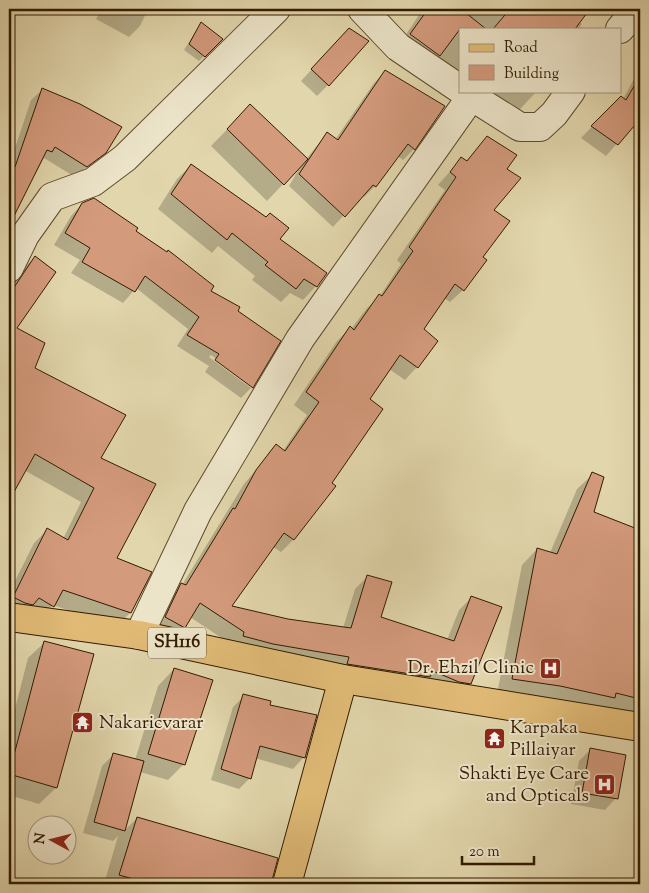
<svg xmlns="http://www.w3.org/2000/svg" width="649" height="893" font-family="'Sorts Mill Goudy',serif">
<rect width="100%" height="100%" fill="#e2d6ac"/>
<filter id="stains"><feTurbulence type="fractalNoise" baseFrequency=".004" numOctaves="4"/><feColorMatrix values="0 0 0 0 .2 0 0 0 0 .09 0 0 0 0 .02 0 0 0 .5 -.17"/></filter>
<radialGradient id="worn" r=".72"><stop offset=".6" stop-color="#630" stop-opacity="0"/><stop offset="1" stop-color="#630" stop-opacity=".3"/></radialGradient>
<g fill="#0003" fill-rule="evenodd">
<path d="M102,9H148L140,26L129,37L96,19Z"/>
<path d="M423,9H588L579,22L582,24L578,29H460V78L397,48Z"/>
<path d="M201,23L221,39L199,61L184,50Z"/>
<path d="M338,41L328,85L317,96L301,81Z"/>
<path d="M640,68V117L606,156L581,138L621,97L623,99Z"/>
<path d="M385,72L414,149L403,160L398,156L375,186L364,197L362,195L333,227L289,186L301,165L267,201L211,146L250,106L306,159L327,134L335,140L374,83Z"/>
<path d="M43,89L105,152L75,177L44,158L18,205L9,214V166L31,100Z"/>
<path d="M477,91H537L511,119Z"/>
<path d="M487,138L505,169L492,210L481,258L463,290L450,302L444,298L422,329L417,367L405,380L389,369L369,399L294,539L281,552L273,547L230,607L288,621L343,628L355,589L367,577L379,618L447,640L459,610L472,597L470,683L457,696L232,645L190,617L171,640L153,630L169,597L182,585L244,484L276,446L283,451L307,415L294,405L337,341L350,328L351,329L367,308L380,296L401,264L397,260L445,190L438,185L461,159L465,162Z"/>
<path d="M191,165L278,239L316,286L303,300L290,293L281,302L252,280L255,276L218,246L212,253L158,209L177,179Z"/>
<path d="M82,204L134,231L236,311L252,387L241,398L205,372L209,366L177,346L188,329L136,288L123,303L71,273L80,260L54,245L71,216ZM211,355L251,384V388L209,357Z"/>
<path d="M35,257L15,329L33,369L99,458L115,558L130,613L116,627L53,605L39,620L9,616V593L34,543L48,529L63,539L81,502L24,470L9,495V290L21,271Z"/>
<path d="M593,474L592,513L640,531V730L497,694L522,565L537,549L550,553L577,489Z"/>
<path d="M45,642L56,788L39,804L9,795V732L28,658Z"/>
<path d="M174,669L184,764L168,780L140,772L123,832L137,818L276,858L270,884H104L118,836L113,841L83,833L102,766L113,755L135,760L158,686Z"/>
<path d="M244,696L269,706L304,757L293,769L255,758L250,778L239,789L211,780L233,707Z"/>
<path d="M590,750L616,798L605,810L571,804L579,761Z"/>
</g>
<g fill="#d39a7c" stroke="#321b00">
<path d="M428,9H461L486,29H460L440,56L410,34Z"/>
<path d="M510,9H590L575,29H493Z"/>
<path d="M201,22L223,39L205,57L189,44Z"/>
<path d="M349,28L369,41L329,86L311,69Z"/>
<path d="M385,70L445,106L415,150L408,144L376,187L373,185L345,217L299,174L327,132L338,140Z"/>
<path d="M640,76V119L618,145L591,126L621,96L626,100Z"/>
<path d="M42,88L80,104L122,127L106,153L87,167L55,147L52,152L47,150L9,226V163L15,167Z"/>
<path d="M250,104L308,159L284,185L227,129Z"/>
<path d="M487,136L517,155L507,169L521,178L494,210L510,221L483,257L487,260L464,291L455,284L424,329L438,341L418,368L400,355L370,399L383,409L332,483L336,486L294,540L284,533L232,606L288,619L351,628L367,575L392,582L381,617L454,641L471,596L502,607L471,684L459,682L433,671L430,677L347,664L349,657L273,644L243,636L244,632L200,603L185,628L165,617L181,583L186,585L233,508L235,509L256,470L276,444L285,451L319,402L306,392L350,326L354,330L379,294L382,296L413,251L409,247L456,177L450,172L461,157L467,161Z"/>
<path d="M191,164L266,217L270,213L289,228L280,239L327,273L317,287L304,279L296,289L265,265L268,262L232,233L227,240L171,194Z"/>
<path d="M94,198L138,228L136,231L167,252L168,250L214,286L211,291L240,307L238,311L281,341L253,388L215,360L219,354L187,335L199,317L145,276L135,292L82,262L90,248L65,233L82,203Z"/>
<path d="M35,256L56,272L17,328L45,343L35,368L126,415L101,458L156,484L117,558L152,572L131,613L63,590L54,607L39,598L33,605L25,603L13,597L47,528L68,540L94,488L35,454L9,501V295Z"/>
<path d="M592,472L604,477L594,512L640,530V699L616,693L615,698L560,686L512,679L537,548L557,554Z"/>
<path d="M44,641L94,654L57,788L9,774Z"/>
<path d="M174,668L213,680L185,765L148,754Z"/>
<path d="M243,694L271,701L270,705L317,715L305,758L260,746L251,779L221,769Z"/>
<path d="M590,748L626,755L618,799L582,793Z"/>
<path d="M113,753L144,761L125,831L94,822Z"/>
<path d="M137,817L278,858L271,884H151L119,875Z"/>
</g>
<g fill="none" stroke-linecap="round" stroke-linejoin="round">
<defs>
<g id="street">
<path d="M362,9L398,47L460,89"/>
<path d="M620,29L637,9"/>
<path d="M463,91L520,127H540L554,114L571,91"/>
<path d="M9,268L25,235L52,197L93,182L125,158L276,9"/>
<path d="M139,635L198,511L300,339L471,97"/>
</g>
<g id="primary">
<path d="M9,617L139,635L343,679L640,727"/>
<path d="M287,884L343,679"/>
</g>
</defs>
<use href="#street" stroke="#5e4a2b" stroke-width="30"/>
<use href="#primary" stroke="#321b00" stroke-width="30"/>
<use href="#street" stroke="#ece4c9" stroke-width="28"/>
<use href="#primary" stroke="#e1bb76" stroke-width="28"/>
</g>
<defs>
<symbol id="hospital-square" viewBox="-11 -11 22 22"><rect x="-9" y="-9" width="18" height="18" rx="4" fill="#8f2418" stroke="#ece4c9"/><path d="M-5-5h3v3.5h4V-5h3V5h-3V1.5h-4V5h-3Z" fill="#fff"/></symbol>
<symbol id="temple-square" viewBox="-11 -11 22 22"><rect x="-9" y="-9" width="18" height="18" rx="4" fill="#8f2418" stroke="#ece4c9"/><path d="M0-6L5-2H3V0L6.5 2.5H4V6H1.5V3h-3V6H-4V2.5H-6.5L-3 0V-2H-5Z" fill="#fff"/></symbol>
</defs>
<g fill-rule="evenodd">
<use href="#hospital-square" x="538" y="656" width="25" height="25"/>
<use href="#temple-square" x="70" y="710" width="25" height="25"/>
<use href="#temple-square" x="482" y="726" width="25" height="25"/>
<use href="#hospital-square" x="592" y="772" width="25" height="25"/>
</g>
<g text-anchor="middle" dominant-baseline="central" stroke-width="4" stroke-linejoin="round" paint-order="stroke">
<rect fill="#ece4c9" stroke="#6a573c" stroke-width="1" x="148" y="627.5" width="58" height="31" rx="4"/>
<g font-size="18" font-weight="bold" fill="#321b00">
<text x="177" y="643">SH116</text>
</g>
<g font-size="19" fill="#321b00" stroke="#ece4c9" text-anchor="end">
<text x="534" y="668">Dr. Ehzil Clinic</text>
<text x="99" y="723" text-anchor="start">Nakaricvarar</text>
<text x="510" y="728" text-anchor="start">Karpaka<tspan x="510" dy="22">Pillaiyar</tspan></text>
<text x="589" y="774">Shakti Eye Care<tspan x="589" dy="22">and Opticals</tspan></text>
</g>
</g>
<rect width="649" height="893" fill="none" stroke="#e2d6ac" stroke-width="30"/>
<rect x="10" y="10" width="629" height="873" fill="none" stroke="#321b00" stroke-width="2.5"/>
<rect x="15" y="15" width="619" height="863" fill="none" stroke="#321b00"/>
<rect x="459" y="28" width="162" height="65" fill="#ece4c9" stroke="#a29479"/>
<rect x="469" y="44" width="25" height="8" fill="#e1bb76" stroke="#a29479"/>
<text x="504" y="52" font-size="15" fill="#321b00">Road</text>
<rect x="469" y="65" width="25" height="15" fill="#d39a7c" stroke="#a29479"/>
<text x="504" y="78" font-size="15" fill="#321b00">Building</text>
<g transform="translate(52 840) rotate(277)"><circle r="24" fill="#ece4c9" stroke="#a29479"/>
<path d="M0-4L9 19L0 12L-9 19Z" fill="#8f2418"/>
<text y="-8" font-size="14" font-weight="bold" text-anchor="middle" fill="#321b00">N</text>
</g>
<path d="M462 856v8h72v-8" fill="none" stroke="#321b00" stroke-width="2.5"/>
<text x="469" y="856" font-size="15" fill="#321b00" stroke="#ece4c9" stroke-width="4" paint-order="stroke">20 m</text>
<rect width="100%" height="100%" filter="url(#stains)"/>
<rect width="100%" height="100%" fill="url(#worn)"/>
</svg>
